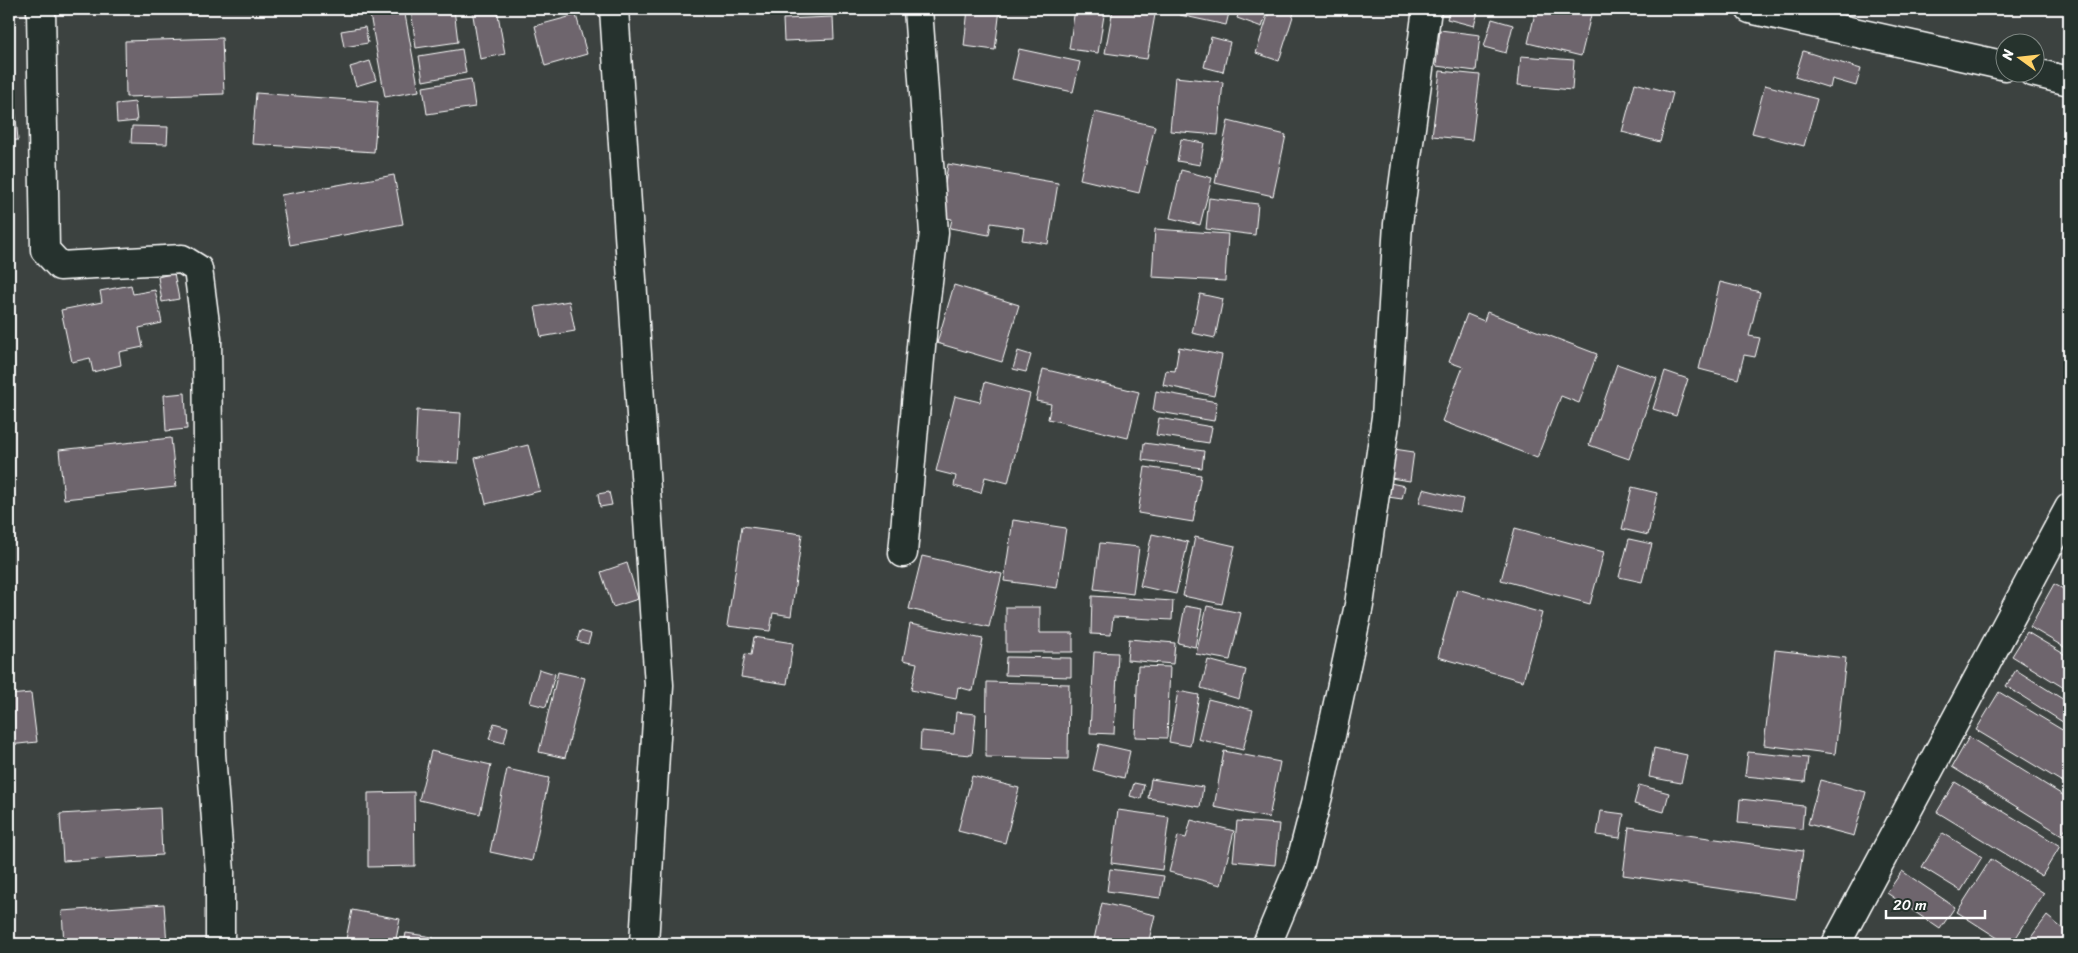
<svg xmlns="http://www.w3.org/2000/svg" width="2078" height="953" font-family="Sriracha,sans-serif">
<rect width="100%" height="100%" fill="#3c4240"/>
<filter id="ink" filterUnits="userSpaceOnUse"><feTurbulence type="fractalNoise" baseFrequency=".02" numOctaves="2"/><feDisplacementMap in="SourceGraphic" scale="10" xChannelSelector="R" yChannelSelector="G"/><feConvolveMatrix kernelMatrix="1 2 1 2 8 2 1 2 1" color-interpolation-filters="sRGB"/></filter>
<g filter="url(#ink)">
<g fill="#6e656d" stroke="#fff">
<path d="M321,9H337L322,12Z"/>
<path d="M369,9H404L419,91L385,97Z"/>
<path d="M411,9H454L458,42L416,48Z"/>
<path d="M472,9H497L505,54L480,59Z"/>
<path d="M968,9H1000L995,50L964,46Z"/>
<path d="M1075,9H1105L1098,53L1069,49Z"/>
<path d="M1113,9H1156L1147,59L1105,53Z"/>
<path d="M1182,9H1230L1226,25L1180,15Z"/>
<path d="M1240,9H1268L1262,27L1237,18Z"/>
<path d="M1270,9H1280L1294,13L1279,61L1256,53Z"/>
<path d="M1450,9H1479L1474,26L1447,19Z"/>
<path d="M1536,9H1584L1592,11L1581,56L1528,43Z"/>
<path d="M576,15L587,54L545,66L535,26Z"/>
<path d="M833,17L834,39L784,41L783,19Z"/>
<path d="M1492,19L1513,25L1506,53L1484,47Z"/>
<path d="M365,27L368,43L344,47L341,31Z"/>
<path d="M1440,30L1480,35L1476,71L1436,66Z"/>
<path d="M1211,37L1230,42L1223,72L1204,67Z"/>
<path d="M222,38L224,94L126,97L125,41Z"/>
<path d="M462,49L466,73L423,81L419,56Z"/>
<path d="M1019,49L1080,62L1073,92L1012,79Z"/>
<path d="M1803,51L1861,69L1856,86L1832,79L1830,88L1795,77Z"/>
<path d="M1521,56L1574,60L1572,90L1518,85Z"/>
<path d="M370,61L376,80L356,86L350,67Z"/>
<path d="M1440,71L1480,75L1472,140L1432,136Z"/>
<path d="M1175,77L1223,82L1218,135L1170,131Z"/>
<path d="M471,79L475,107L427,114L423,87Z"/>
<path d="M1635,83L1673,93L1660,142L1622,132Z"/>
<path d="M13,85L18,140L9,141V86Z"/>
<path d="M1765,85L1817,99L1804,146L1752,133Z"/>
<path d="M256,93L378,102L374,152L252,144Z"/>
<path d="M135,102L137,121L117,123L116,104Z"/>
<path d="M1095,112L1155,126L1139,193L1080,179Z"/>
<path d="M1228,121L1286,135L1273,196L1215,183Z"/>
<path d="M132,126L168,127L167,144L131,143Z"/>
<path d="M1181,139L1204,143L1200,165L1177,161Z"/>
<path d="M948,164L1058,183L1048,244L1022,240L1024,228L991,223L989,235L950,228L952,219L940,217Z"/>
<path d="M1181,170L1212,178L1200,225L1170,218Z"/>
<path d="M394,175L403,224L290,245L281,195Z"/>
<path d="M1209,198L1258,204L1255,235L1206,229Z"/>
<path d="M1155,229L1228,234L1225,281L1152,277Z"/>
<path d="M174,273L179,299L162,302L158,277Z"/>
<path d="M1720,282L1760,292L1749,336L1760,338L1755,357L1744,355L1738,379L1699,369Z"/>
<path d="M131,285L133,294L155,290L162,323L139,328L143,347L119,352L121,365L93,372L90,358L72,362L61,310L102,302L100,291Z"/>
<path d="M954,285L1019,305L1002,362L937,343Z"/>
<path d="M1200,294L1223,299L1215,338L1192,333Z"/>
<path d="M569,301L575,331L541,337L535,307Z"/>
<path d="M1487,312L1597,354L1579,403L1561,396L1537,458L1442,421L1463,367L1449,362L1467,314L1484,321Z"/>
<path d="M1179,347L1222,355L1214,396L1163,385L1166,370L1175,371Z"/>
<path d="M1018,351L1031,355L1026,372L1013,369Z"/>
<path d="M1617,364L1657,378L1629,459L1589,445Z"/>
<path d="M1043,369L1139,392L1128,438L1048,419L1051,404L1036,401Z"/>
<path d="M1665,371L1688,379L1676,416L1653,409Z"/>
<path d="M985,382L1030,394L1008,483L985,477L981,493L954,486L956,476L936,471L955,396L980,402Z"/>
<path d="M1156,391L1217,402L1214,421L1153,411Z"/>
<path d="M185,393L187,429L166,431L164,395Z"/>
<path d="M417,410L461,413L458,463L415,461Z"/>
<path d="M1159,418L1212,427L1209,443L1156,435Z"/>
<path d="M171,438L176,487L64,499L59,450Z"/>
<path d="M1144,443L1204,451L1202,468L1142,460Z"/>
<path d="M528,445L540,491L486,504L475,458Z"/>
<path d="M1394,449L1414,452L1410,481L1390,478Z"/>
<path d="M1145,467L1201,475L1193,522L1138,513Z"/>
<path d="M1390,483L1405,486L1402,499L1388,497Z"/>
<path d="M1632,487L1657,493L1648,535L1622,529Z"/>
<path d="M1423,489L1463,499L1460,512L1419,503Z"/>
<path d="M609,492L612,505L600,507L598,494Z"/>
<path d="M1013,520L1066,528L1057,588L1004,581Z"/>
<path d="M742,526L802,534L791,616L773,613L770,631L727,626Z"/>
<path d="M1515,528L1604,552L1590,604L1501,580Z"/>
<path d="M1152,534L1188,542L1176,594L1140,586Z"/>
<path d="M1195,537L1235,546L1222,604L1183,596Z"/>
<path d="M1629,539L1652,544L1642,582L1619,577Z"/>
<path d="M1100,543L1139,547L1133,594L1094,589Z"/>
<path d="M922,556L1002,574L989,627L909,609Z"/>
<path d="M627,563L638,599L613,607L601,572Z"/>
<path d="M2054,584L2069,592V650L2030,627Z"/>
<path d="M1457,589L1542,613L1523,681L1438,657Z"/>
<path d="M1092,596L1173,601L1172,620L1113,617L1111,635L1091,634Z"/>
<path d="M1185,606L1202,609L1195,647L1178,643Z"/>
<path d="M1207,606L1241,613L1230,660L1196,654Z"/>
<path d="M1006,607H1040V633H1073V652H1006Z"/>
<path d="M910,624L983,639L973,691L958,687L956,699L911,690L917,663L903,660Z"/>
<path d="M580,631L591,634L588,644L577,641Z"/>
<path d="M2027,632L2069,657V691L2012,656Z"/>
<path d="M754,637L793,643L787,684L741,677L745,654L751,655Z"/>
<path d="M1129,639L1175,643L1173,664L1127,660Z"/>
<path d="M1775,650L1846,658L1835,754L1764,745Z"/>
<path d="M1094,652L1118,653L1114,734L1090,733Z"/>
<path d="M1006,657L1071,658V677L1005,675Z"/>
<path d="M1208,660L1246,670L1239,699L1201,688Z"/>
<path d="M1138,666L1170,667L1167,738L1135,737Z"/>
<path d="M539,669L555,674L546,707L530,703Z"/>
<path d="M2016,670L2069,703V726L2006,686Z"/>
<path d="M558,672L585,678L565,758L539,752Z"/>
<path d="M987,682L1069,684L1068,759L986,757Z"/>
<path d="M1178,691L1199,695L1190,746L1169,742Z"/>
<path d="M1999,692L2069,734V786L1976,730Z"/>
<path d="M31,693L37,742L9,745V695Z"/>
<path d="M1208,699L1253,710L1243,750L1198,739Z"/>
<path d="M956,712L976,714L972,755L920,751L921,731L954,734Z"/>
<path d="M494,723L508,727L504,743L489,739Z"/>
<path d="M1969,737L2069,799V823L2062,835L1952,767Z"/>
<path d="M1099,744L1130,751L1124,778L1093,770Z"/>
<path d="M1654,748L1687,755L1681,783L1649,777Z"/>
<path d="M431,751L491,765L480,814L419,800Z"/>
<path d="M1224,751L1280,762L1269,818L1214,807Z"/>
<path d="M1748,752L1808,758L1805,782L1745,776Z"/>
<path d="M507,769L549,778L532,861L490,852Z"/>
<path d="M972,776L1019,788L1005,843L958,831Z"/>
<path d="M1151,779L1203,787L1200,807L1148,798Z"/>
<path d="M1820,780L1866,792L1854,836L1808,824Z"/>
<path d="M1955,782L2060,846L2042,876L1937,812Z"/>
<path d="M1134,783L1144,785L1141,799L1130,796Z"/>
<path d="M1639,785L1669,793L1664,812L1634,804Z"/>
<path d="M414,792L415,866L368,867V793Z"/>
<path d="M1740,799L1804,806L1802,829L1738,823Z"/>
<path d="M160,808L162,855L63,861L60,814Z"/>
<path d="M1118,810L1169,817L1162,870L1111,863Z"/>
<path d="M1601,811L1624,814L1620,838L1597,835Z"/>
<path d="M1191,820L1234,831L1221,885L1169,872L1178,836L1186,838Z"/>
<path d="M1237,821L1279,824L1275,865L1233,861Z"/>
<path d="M1629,827L1803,851L1796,899L1623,875Z"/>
<path d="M9,830L11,857L9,858Z"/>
<path d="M1943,833L1982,857L1961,891L1922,867Z"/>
<path d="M1991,859L2044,893L2012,944H2007L1957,912Z"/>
<path d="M1110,869L1164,876L1160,898L1107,891Z"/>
<path d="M1902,871L1955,907L1940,929L1887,893Z"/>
<path d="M1102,903L1155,915L1148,944H1093Z"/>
<path d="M164,904L167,944H64L62,911Z"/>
<path d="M352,910L400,919L395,944H345Z"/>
<path d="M2047,916L2069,934V944H2026Z"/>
<path d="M406,933L433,937L432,944H404Z"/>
</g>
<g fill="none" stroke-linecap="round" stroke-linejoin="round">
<defs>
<g id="minor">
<path d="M41,9L45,250L60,266L182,259L198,269L207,339L211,754L220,872V944"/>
<path d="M614,9L659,685L644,944"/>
<path d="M903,553L923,324L934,233L918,9"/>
<path d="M1267,944L1300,865L1319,792L1359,605L1386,417L1398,224L1427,9"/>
<path d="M1836,944L2069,508"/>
</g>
<g id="tertiary">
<path d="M1750,9L2006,66"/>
<path d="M2032,72L2069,81"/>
</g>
</defs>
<use href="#minor" stroke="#fff" stroke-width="31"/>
<use href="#tertiary" stroke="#fff" stroke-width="31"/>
<use href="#minor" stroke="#26332d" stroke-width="28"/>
<use href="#tertiary" stroke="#26332d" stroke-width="28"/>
</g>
</g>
<rect width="2078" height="953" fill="none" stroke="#26332d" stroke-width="30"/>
<rect x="15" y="15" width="2048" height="923" fill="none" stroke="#fff" stroke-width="2" filter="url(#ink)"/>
<g transform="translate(2020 58) rotate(285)"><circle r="24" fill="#26332d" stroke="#7d8581"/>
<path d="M0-4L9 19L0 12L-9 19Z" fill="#ffd166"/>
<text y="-8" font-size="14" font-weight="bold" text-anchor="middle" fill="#ffffff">N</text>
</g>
<path d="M1886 910v8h99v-8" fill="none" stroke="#ffffff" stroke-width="2.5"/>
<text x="1893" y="910" font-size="15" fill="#ffffff" stroke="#26332d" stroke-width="4" paint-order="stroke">20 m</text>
</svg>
